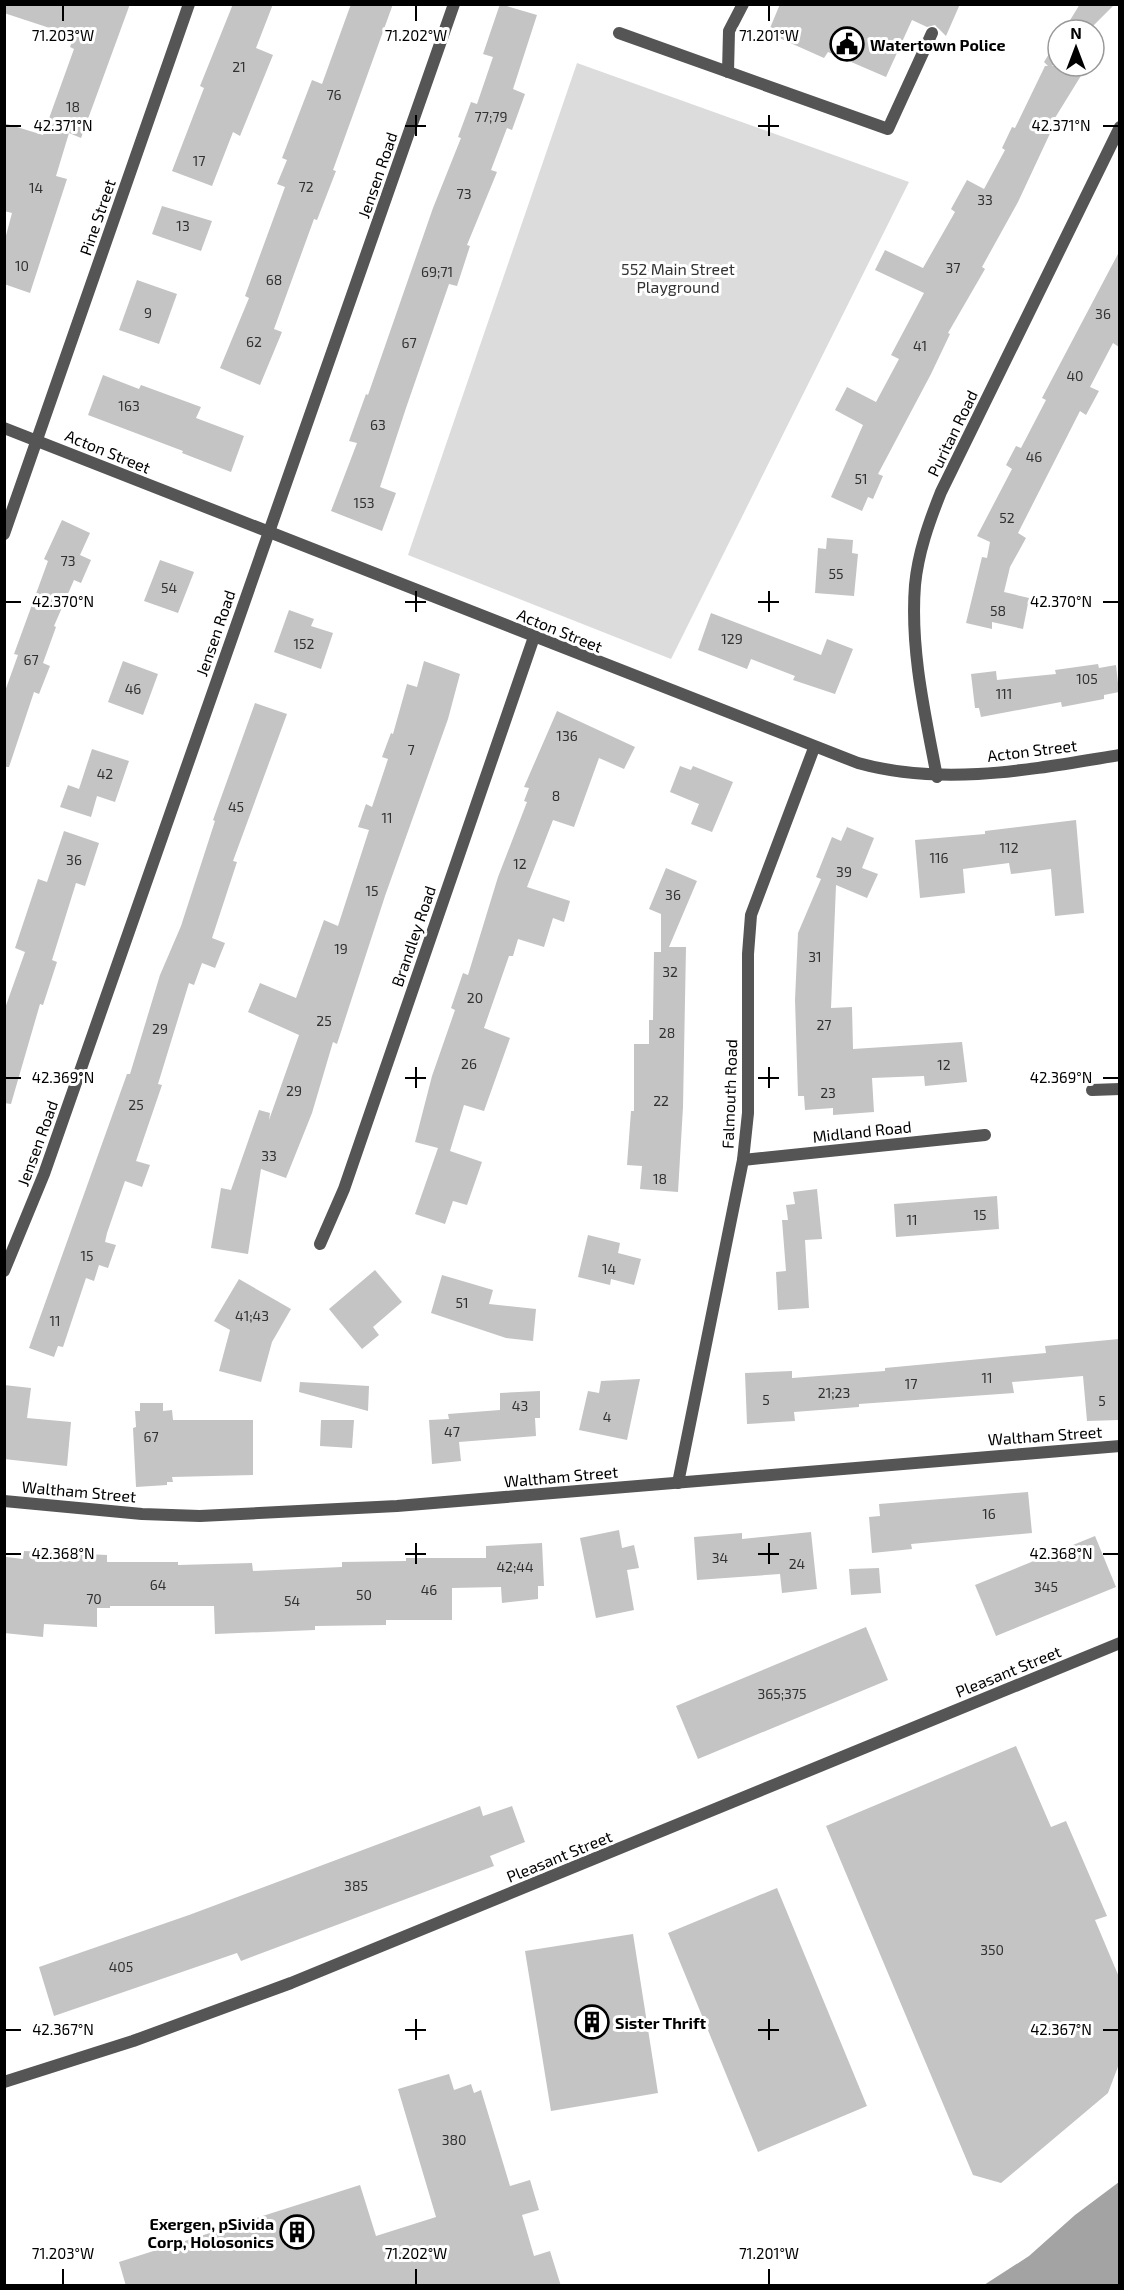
<svg xmlns="http://www.w3.org/2000/svg" width="1124" height="2290" font-family="'Exo 2',sans-serif">
<rect width="100%" height="100%" fill="#fff"/>
<path fill="#dcdcdc" d="M577,63L909,182L671,659L408,555Z"/>
<path fill="#a3a3a3" d="M1119,2182V2285H984L1029,2256L1075,2215Z"/>
<g fill="#c4c4c4">
<path d="M4,4H130L81,138L69,133L56,176L67,179L30,293L4,284V243L12,213L4,211V123L43,135L74,49L70,47L74,36L4,13Z"/>
<path d="M233,4H273L256,48L273,55L240,136L233,132L212,186L172,171L204,88L200,86Z"/>
<path d="M351,4H393L333,170L336,171L317,220L314,219L274,329L282,332L260,385L220,368L249,298L245,296L285,187L277,184L287,160L282,158L312,80L322,84Z"/>
<path d="M500,4L537,15L513,89L525,94L512,130L507,128L491,170L497,172L467,245L470,246L457,286L449,284L406,408L380,487L396,493L382,531L331,511L357,443L349,441L366,394L368,395L433,208L461,138L458,137L471,102L477,104L493,57L483,54Z"/>
<path d="M780,4H960L946,36L935,25L927,27L912,20L886,77L828,52L824,58L768,33Z"/>
<path d="M1080,4H1115L1089,30H1064Z"/>
<path d="M1058,39V60L1052,66H1087L1050,126L1053,127L1018,202L982,267L985,269L948,333L950,334L931,374L878,474L883,476L873,499L868,497L862,511L831,497L863,425L835,410L847,387L876,402L899,359L891,355L924,293L875,270L885,250L923,268L955,212L951,209L967,180L984,189L1005,150L1002,148L1012,127L1015,128L1045,66H1048L1044,62Z"/>
<path d="M162,206L212,221L201,251L152,234Z"/>
<path d="M1119,252V347L1113,343L1090,387L1099,391L1086,415L1080,411L1018,533L1026,538L1010,567L1004,592L1029,598L1023,629L992,622V629L966,623L982,557L987,558L990,542L977,536L1012,469L1006,465L1016,446L1021,448L1046,400L1042,398Z"/>
<path d="M137,280L177,294L159,344L119,330Z"/>
<path d="M103,375L139,389L141,385L201,407L196,418L244,436L231,472L182,453L183,451L88,415Z"/>
<path d="M62,520L90,533L80,555L91,560L81,583L74,580L54,626L56,627L43,663L50,666L39,694L34,692L9,767H4V694L18,655L14,654L48,561L44,559Z"/>
<path d="M827,538L853,540L852,553L858,554L854,596L815,593L818,548L826,549Z"/>
<path d="M160,560L194,572L178,613L144,601Z"/>
<path d="M289,610L314,619L311,626L333,633L321,669L274,652Z"/>
<path d="M711,613L821,655L827,639L853,649L835,694L793,680L795,676L751,659L747,669L698,650Z"/>
<path d="M123,661L158,674L143,715L108,702Z"/>
<path d="M424,661L460,674L448,719L385,896L337,1044L333,1042L312,1113L286,1178L261,1169L248,1254L211,1248L221,1188L231,1190L259,1110L270,1113L269,1120L299,1035L248,1012L260,983L296,998L324,920L338,926L369,830L358,827L366,804L372,807L388,759L382,757L391,733L393,734L407,684L417,687Z"/>
<path d="M1098,664L1099,668L1116,665L1119,692L1104,695V699L1062,707L1061,702L981,717L979,708H975L971,674L996,671L997,680L1056,674L1055,670Z"/>
<path d="M255,703L287,714L233,861L237,862L212,938L225,943L215,968L202,963L194,985L189,983L158,1084L162,1085L136,1161L150,1165L142,1187L125,1181L107,1233L105,1242L116,1245L108,1268L99,1265L94,1281L86,1278L63,1347L58,1346L54,1357L29,1348L127,1074H130L160,975L181,926L215,821L213,820Z"/>
<path d="M557,711L635,747L624,769L599,758L574,827L553,820L527,887L570,901L564,922L553,918L544,947L518,939L513,956H509L484,1028L510,1038L484,1111L464,1105L450,1151L482,1162L467,1205L453,1201L445,1224L415,1214L438,1148L415,1142L432,1076L455,1010L451,1008L463,973L468,975L498,877L527,802L524,801L529,788L524,787Z"/>
<path d="M92,749L129,761L115,802L97,796L91,817L60,807L68,785L79,789Z"/>
<path d="M680,766L691,770L693,766L733,782L712,832L691,824L699,804L670,792Z"/>
<path d="M1076,820L1084,913L1055,916L1051,869L1011,874L1009,863L963,869L965,893L920,898L915,840L985,834V831Z"/>
<path d="M847,827L874,838L862,868L878,874L867,898L836,885L831,1008L852,1007L853,1049L962,1042L967,1082L925,1086L924,1076L872,1078L874,1112L833,1115V1108L805,1110L804,1096H798L795,1000L798,933L821,879L816,877L832,837L841,841Z"/>
<path d="M64,831L99,843L85,886L76,883L52,960L57,962L43,1005L40,1004L11,1104L4,1103V1011L25,952L15,948L38,879L47,882Z"/>
<path d="M666,868L697,881L669,947H686L683,1107L678,1192L640,1189L642,1166L627,1165L631,1111H634V1044H649V1020H653L654,952H661V914L649,909Z"/>
<path d="M817,1189L822,1239L805,1240L809,1308L778,1310L776,1272L786,1271L782,1220H788L786,1205L795,1204L793,1192Z"/>
<path d="M997,1196L999,1229L896,1237L894,1204Z"/>
<path d="M588,1235L620,1243L618,1253L641,1259L634,1285L611,1279L610,1285L578,1277Z"/>
<path d="M375,1270L402,1302L373,1327L379,1335L362,1349L329,1309Z"/>
<path d="M442,1275L493,1290L489,1304L536,1309L533,1341L506,1338L431,1313Z"/>
<path d="M239,1279L291,1309L272,1342L261,1382L219,1371L230,1330L214,1321Z"/>
<path d="M1119,1339V1420L1087,1421L1083,1376L1012,1382L1014,1393L859,1404V1407L794,1412L795,1421L747,1424L745,1373L792,1371V1378L885,1371V1368L1046,1353L1045,1346Z"/>
<path d="M640,1379L627,1440L579,1430L588,1391L599,1393L601,1381Z"/>
<path d="M300,1382L369,1386L368,1411L299,1392Z"/>
<path d="M4,1385L31,1388L27,1418L71,1422L67,1466L4,1459Z"/>
<path d="M540,1391V1418H535L536,1436L459,1442L461,1461L432,1464L429,1420L449,1419L448,1414L500,1410V1393Z"/>
<path d="M140,1403H163V1411L172,1410L173,1420H253V1475L172,1477L173,1482H167V1485L136,1487L133,1428L136,1427L135,1411H140Z"/>
<path d="M321,1420H354L352,1448L320,1446Z"/>
<path d="M1028,1492L1032,1533L911,1544L912,1549L872,1553L869,1517L880,1516L879,1504Z"/>
<path d="M619,1530L622,1548L634,1545L639,1568L627,1570L634,1610L596,1618L580,1538Z"/>
<path d="M811,1532L817,1589L782,1593L780,1574L697,1580L694,1537L742,1533V1539Z"/>
<path d="M1095,1536L1116,1587L996,1636L975,1585Z"/>
<path d="M542,1543L544,1586H538V1599L502,1603L501,1587L452,1588V1620H386V1625L315,1626V1630L215,1634L214,1606H110V1608H97V1627L44,1624L43,1637L4,1633L6,1557L23,1559L24,1551L107,1555V1562H178V1565L252,1563L253,1571L342,1567V1562L406,1561V1558H486V1546Z"/>
<path d="M879,1568L881,1593L851,1595L849,1569Z"/>
<path d="M866,1627L888,1680L698,1759L676,1706Z"/>
<path d="M1016,1746L1051,1827L1066,1821L1107,1916L1095,1920L1119,1977V2064L1108,2093L1001,2183L973,2175L826,1826Z"/>
<path d="M480,1806L483,1816L512,1806L525,1842L490,1856L494,1866L241,1961L237,1953L54,2016L39,1967L189,1915Z"/>
<path d="M777,1888L867,2106L758,2152L668,1933Z"/>
<path d="M633,1934L658,2093L551,2111L525,1951Z"/>
<path d="M449,2074L454,2090L471,2084L474,2093L481,2090L510,2186L530,2180L539,2210L522,2215L534,2256L550,2251L561,2286H126L119,2262L360,2185L376,2236L436,2217L398,2089Z"/>
</g>
<g fill="none" stroke-linecap="round" stroke-linejoin="round">
<g stroke="#555" stroke-width="12">
<path d="M619,33L888,129L932,33"/>
<path d="M728,72L729,31L743,4"/>
<path d="M1092,1090L1120,1089"/>
</g>
<g stroke="#555" stroke-width="12">
<path d="M4,428L858,763C944,787 1033,769 1120,755"/>
<path d="M4,534L189,4"/>
<path d="M937,777C925,714 910,649 915,585C918,553 929,522 941,492L1120,127"/>
<path d="M743,1160L985,1135"/>
<path d="M320,1244L344,1189L534,637"/>
<path d="M4,1271L44,1174L454,4"/>
<path d="M678,1483L743,1160L748,1113V954L751,915L814,748"/>
</g>
<g stroke="#555" stroke-width="12">
<path d="M4,1501L142,1514L200,1516L397,1506L1120,1446"/>
<path d="M4,2082L133,2041L291,1983L1120,1643"/>
</g>
</g>
<path fill="none" stroke="#000" stroke-width="2" d="M63,6V21M416,6V21M769,6V21M416,115V136M769,115V136M6,126H21M405,126H426M758,126H779M1103,126H1118M416,591V612M769,591V612M6,602H21M405,602H426M758,602H779M1103,602H1118M416,1067V1088M769,1067V1088M6,1078H21M405,1078H426M758,1078H779M1103,1078H1118M416,1543V1564M769,1543V1564M6,1554H21M405,1554H426M758,1554H779M1103,1554H1118M416,2019V2040M769,2019V2040M6,2030H21M405,2030H426M758,2030H779M1103,2030H1118M63,2269V2284M416,2269V2284M769,2269V2284"/>
<defs>
<symbol id="civic-ring" viewBox="-11 -11 22 22"><circle r="9.5" fill="#fff" stroke="#000" stroke-width="1.5"/><path d="M-.6-6.5H3V-4.5H.6V-3L4-1V1h2V6H-6V1h2V-1L-.6-3ZM-1.2 2.5V6h2.4V2.5Z" fill="#000"/></symbol>
<symbol id="building-ring" viewBox="-11 -11 22 22"><circle r="9.5" fill="#fff" stroke="#000" stroke-width="1.5"/><path d="M-4-6H4V6H1V3H-1V6H-4ZM-2.5-4.3h1.7v1.8h-1.7ZM.8-4.3h1.7v1.8H.8ZM-2.5-1h1.7V.8h-1.7ZM.8-1h1.7V.8H.8Z" fill="#000"/></symbol>
</defs>
<g fill-rule="evenodd">
<use href="#civic-ring" x="828" y="25" width="38" height="38"/>
<use href="#building-ring" x="573" y="2003" width="38" height="38"/>
<use href="#building-ring" x="278" y="2213" width="38" height="38"/>
</g>
<g text-anchor="middle" dominant-baseline="central" stroke-width="6" stroke-linejoin="round" paint-order="stroke">
<g font-size="14" fill="#313131">
<text x="239" y="66">21</text>
<text x="334" y="94">76</text>
<text x="73" y="106">18</text>
<text x="491" y="116">77;79</text>
<text x="199" y="160">17</text>
<text x="306" y="186">72</text>
<text x="36" y="187">14</text>
<text x="464" y="193">73</text>
<text x="985" y="199">33</text>
<text x="183" y="225">13</text>
<text x="22" y="265">10</text>
<text x="953" y="267">37</text>
<text x="437" y="271">69;71</text>
<text x="274" y="279">68</text>
<text x="148" y="312">9</text>
<text x="1103" y="313">36</text>
<text x="254" y="341">62</text>
<text x="409" y="342">67</text>
<text x="920" y="345">41</text>
<text x="1075" y="375">40</text>
<text x="129" y="405">163</text>
<text x="378" y="424">63</text>
<text x="1034" y="456">46</text>
<text x="861" y="478">51</text>
<text x="364" y="502">153</text>
<text x="1007" y="517">52</text>
<text x="68" y="560">73</text>
<text x="836" y="573">55</text>
<text x="169" y="587">54</text>
<text x="998" y="610">58</text>
<text x="732" y="638">129</text>
<text x="304" y="643">152</text>
<text x="31" y="659">67</text>
<text x="1087" y="678">105</text>
<text x="133" y="688">46</text>
<text x="1004" y="693">111</text>
<text x="567" y="735">136</text>
<text x="411" y="749">7</text>
<text x="105" y="773">42</text>
<text x="556" y="795">8</text>
<text x="236" y="806">45</text>
<text x="387" y="817">11</text>
<text x="1009" y="847">112</text>
<text x="939" y="857">116</text>
<text x="74" y="859">36</text>
<text x="520" y="863">12</text>
<text x="844" y="871">39</text>
<text x="372" y="890">15</text>
<text x="673" y="894">36</text>
<text x="341" y="948">19</text>
<text x="815" y="956">31</text>
<text x="670" y="971">32</text>
<text x="475" y="997">20</text>
<text x="324" y="1020">25</text>
<text x="824" y="1024">27</text>
<text x="160" y="1028">29</text>
<text x="667" y="1032">28</text>
<text x="469" y="1063">26</text>
<text x="944" y="1064">12</text>
<text x="294" y="1090">29</text>
<text x="828" y="1092">23</text>
<text x="661" y="1100">22</text>
<text x="136" y="1104">25</text>
<text x="269" y="1155">33</text>
<text x="660" y="1178">18</text>
<text x="980" y="1214">15</text>
<text x="912" y="1219">11</text>
<text x="87" y="1255">15</text>
<text x="609" y="1268">14</text>
<text x="462" y="1302">51</text>
<text x="252" y="1315">41;43</text>
<text x="55" y="1320">11</text>
<text x="987" y="1377">11</text>
<text x="911" y="1383">17</text>
<text x="834" y="1392">21;23</text>
<text x="766" y="1399">5</text>
<text x="1102" y="1400">5</text>
<text x="520" y="1405">43</text>
<text x="607" y="1416">4</text>
<text x="452" y="1431">47</text>
<text x="151" y="1436">67</text>
<text x="989" y="1513">16</text>
<text x="720" y="1557">34</text>
<text x="797" y="1563">24</text>
<text x="515" y="1566">42;44</text>
<text x="158" y="1584">64</text>
<text x="1046" y="1586">345</text>
<text x="429" y="1589">46</text>
<text x="364" y="1594">50</text>
<text x="94" y="1598">70</text>
<text x="292" y="1600">54</text>
<text x="782" y="1693">365;375</text>
<text x="356" y="1885">385</text>
<text x="992" y="1949">350</text>
<text x="121" y="1966">405</text>
<text x="454" y="2139">380</text>
</g>
<g font-size="16" font-weight="bold" fill="#000" stroke="#fff" text-anchor="start">
<text x="870" y="44">Watertown Police</text>
<text x="615" y="2022">Sister Thrift</text>
<text x="274" y="2223" text-anchor="end">Exergen, pSivida<tspan x="274" dy="18">Corp, Holosonics</tspan></text>
</g>
<g font-size="16" fill="#000" stroke="#fff">
<text transform="translate(377 175) rotate(-71)">Jensen Road</text>
<text transform="translate(97 217) rotate(-71)">Pine Street</text>
<text transform="translate(952 433) rotate(-64)">Puritan Road</text>
<text transform="translate(108 451) rotate(22)">Acton Street</text>
<text transform="translate(560 630) rotate(22)">Acton Street</text>
<text transform="translate(215 633) rotate(-71)">Jensen Road</text>
<text transform="translate(1032 750) rotate(-7)">Acton Street</text>
<text transform="translate(413 936) rotate(-71)">Brandley Road</text>
<text transform="translate(729 1094) rotate(-88)">Falmouth Road</text>
<text transform="translate(862 1131) rotate(-6)">Midland Road</text>
<text transform="translate(37 1143) rotate(-70)">Jensen Road</text>
<text transform="translate(1045 1435) rotate(-4)">Waltham Street</text>
<text transform="translate(561 1476) rotate(-5)">Waltham Street</text>
<text transform="translate(79 1491) rotate(5)">Waltham Street</text>
<text transform="translate(1008 1671) rotate(-22)">Pleasant Street</text>
<text transform="translate(559 1856) rotate(-22)">Pleasant Street</text>
</g>
<g font-size="16" fill="#333" stroke="#fff">
<text x="678" y="268">552 Main Street<tspan x="678" dy="18">Playground</tspan></text>
</g>
</g>
<g font-size="15" text-anchor="middle" fill="#000" stroke="#fff" stroke-width="6" stroke-linejoin="round" paint-order="stroke">
<text x="63" y="41">71.203°W</text>
<text x="416" y="41">71.202°W</text>
<text x="769" y="41">71.201°W</text>
<text x="63" y="131">42.371°N</text>
<text x="1061" y="131">42.371°N</text>
<text x="63" y="607">42.370°N</text>
<text x="1061" y="607">42.370°N</text>
<text x="63" y="1083">42.369°N</text>
<text x="1061" y="1083">42.369°N</text>
<text x="63" y="1559">42.368°N</text>
<text x="1061" y="1559">42.368°N</text>
<text x="63" y="2035">42.367°N</text>
<text x="1061" y="2035">42.367°N</text>
<text x="63" y="2259">71.203°W</text>
<text x="416" y="2259">71.202°W</text>
<text x="769" y="2259">71.201°W</text>
</g>
<rect width="1124" height="2290" fill="none" stroke="#000000" stroke-width="12"/>
<g transform="translate(1076 48)"><circle r="28" fill="#ffffff" stroke="#999999" stroke-width="1.5"/>
<path d="M0-4.5L10 22L0 15L-10 22Z" fill="#000000"/>
<text y="-9" font-size="16" font-weight="bold" text-anchor="middle" fill="#000000">N</text>
</g>
</svg>
